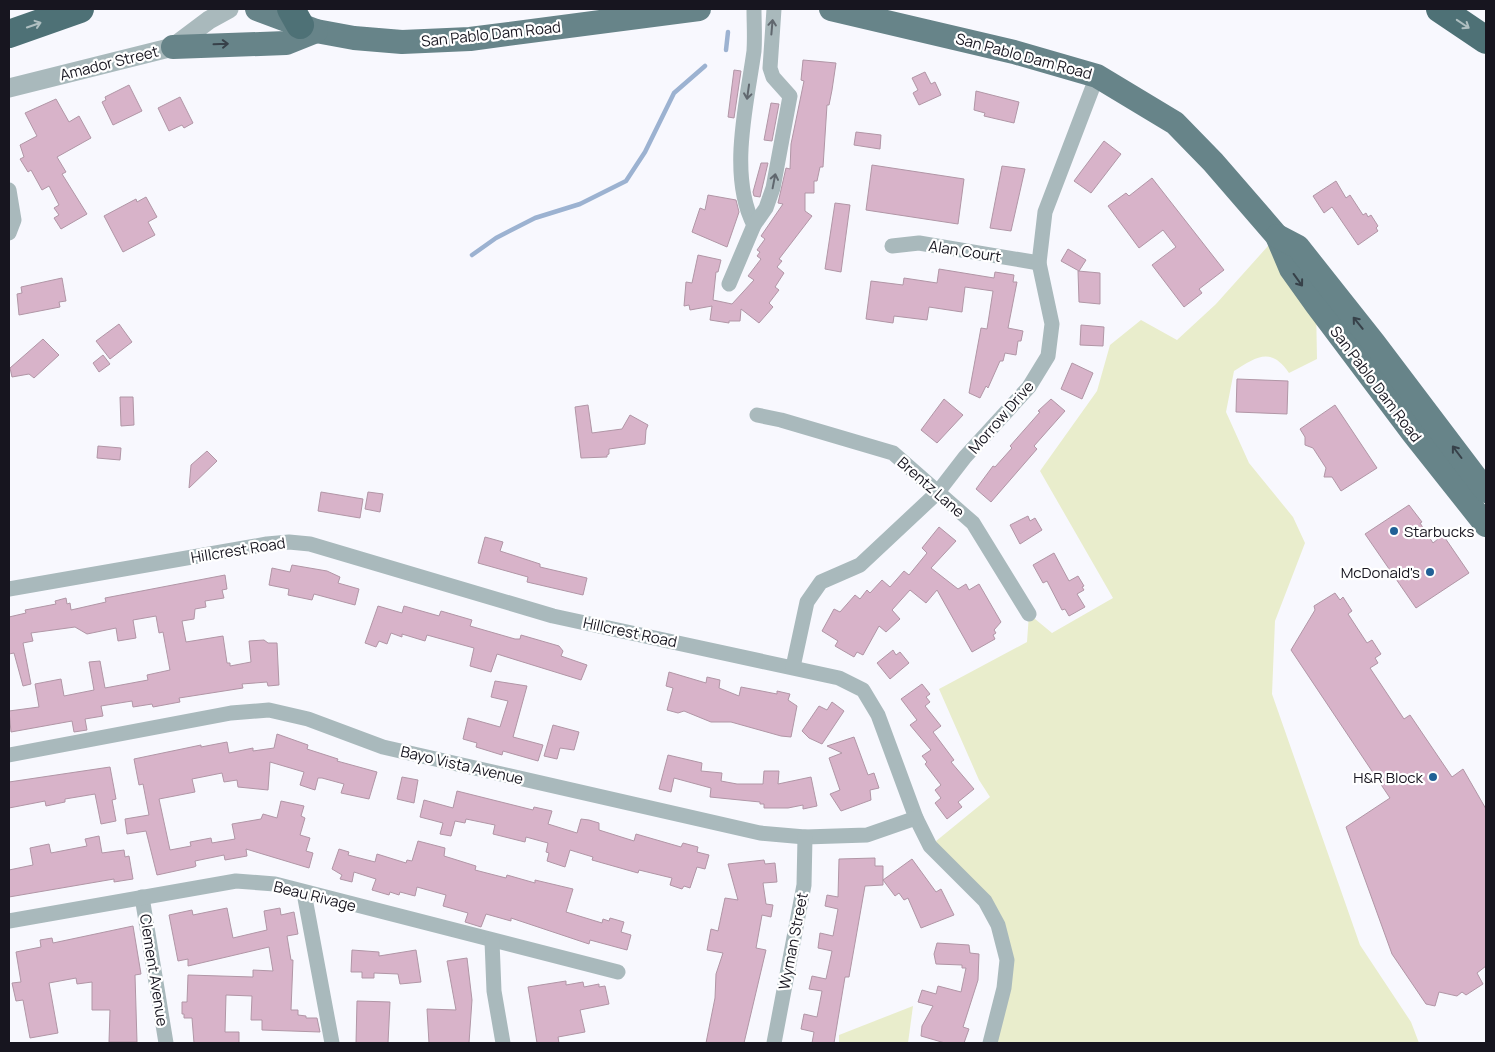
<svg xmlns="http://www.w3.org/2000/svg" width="1495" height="1052" font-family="Manrope,sans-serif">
<rect width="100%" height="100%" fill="#f8f8fe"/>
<g fill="#e9edcc">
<path d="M1277,236L1316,304L1317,359L1289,373C1271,346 1256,357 1234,371L1226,412L1249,463L1293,517L1305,543L1275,621L1272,694L1360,945L1411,1022L1419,1043H990L1004,988L998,925L930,846L990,797L979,780L939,689L1027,642L1029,614L1052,633L1113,598L1040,471L1097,391L1110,345L1141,320L1177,340L1216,304Z"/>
<path d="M913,1006L908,1043H839V1035Z"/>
</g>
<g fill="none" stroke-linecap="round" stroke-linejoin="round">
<g stroke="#9cb2d1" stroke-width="4.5">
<path d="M726,50L728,32"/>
<path d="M472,255L496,238L535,218L580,204L626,181L645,152L674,93L705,66"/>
</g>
</g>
<g fill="#d8b3c9" stroke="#b196a6">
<path d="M803,60L836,63L832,90L829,105H827L823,167H820L817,181H814V193H805V211L812,216L779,259L782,261L777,267L784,273L775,287L779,290L769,303L773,307L759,323L741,309L740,321H729V323L710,320L712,306L690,310L689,305L684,306L686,282L692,283L698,255L721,260L718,272H716L713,300L732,304L754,280L748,276L761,259L757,256L760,252L757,250L765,239L761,236L783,204L778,203L786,168L790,169L791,144L804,81L801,80Z"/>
<path d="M734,70L741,71L734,118L728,117Z"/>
<path d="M925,72L931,84L935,82L941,95L919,105L913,93L918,90L912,78Z"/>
<path d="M129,85L142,111L113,125L102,102L106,100L105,97Z"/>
<path d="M976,91L1019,102L1014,123L984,116L985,113L974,110Z"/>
<path d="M180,97L193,123L184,128L182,125L169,131L158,108Z"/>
<path d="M56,99L69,122L79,116L91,138L57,157L66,172L62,174L87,214L61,229L54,218L59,215L54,208L59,205L49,186L42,190L31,170L28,172L20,159L24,157L20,145L37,136L25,113Z"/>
<path d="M771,103L779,104L772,141L764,140Z"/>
<path d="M856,132L881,135L880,149L854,145Z"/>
<path d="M1104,141L1121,154L1091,193L1074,181Z"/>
<path d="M761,163H768L760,197L754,196L753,192Z"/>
<path d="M872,165L964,179L958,224L866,210Z"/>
<path d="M1002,166L1025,169L1011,231L990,228Z"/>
<path d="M1152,178L1224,270L1199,289L1202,293L1184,307L1152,265L1176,247L1163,230L1139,248L1108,206L1126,193L1129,196Z"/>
<path d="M1336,181L1346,198L1350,195L1363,215L1366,213L1368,217L1371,215L1378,226L1376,228L1378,231L1358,245L1332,207L1324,213L1313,196Z"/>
<path d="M708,195L736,200L739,212L727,247L692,232L700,208L705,210Z"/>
<path d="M146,197L157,217L148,222L155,235L123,252L104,216L136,199L137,202Z"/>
<path d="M835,203L850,205L841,272L825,269Z"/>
<path d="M1068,249L1086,260L1079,271L1061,261Z"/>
<path d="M939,269L994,278L995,272L1014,275L1013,282H1017L1008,328L1023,331L1021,341H1018L1016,355L1005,353L1003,361H1000L988,388L986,386L980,398L969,393L981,328L987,329L993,291L965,287L962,312L929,307L927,320L894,316L893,323L866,319L871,281L903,285L904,278L937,283Z"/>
<path d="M1078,271L1100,273V304L1079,302Z"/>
<path d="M62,278L66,301L59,302L60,307L19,315L17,294L22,293L21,287Z"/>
<path d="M119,324L132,342L110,359L96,341Z"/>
<path d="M1081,325L1104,327L1103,346L1080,345Z"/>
<path d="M43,339L59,355L34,378L29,374L12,377L10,368Z"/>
<path d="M103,355L110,364L99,372L93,363Z"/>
<path d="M1072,363L1093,373L1082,399L1061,389Z"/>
<path d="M1237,379L1288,381L1287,414L1236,412Z"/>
<path d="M120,397H133L134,425L121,426Z"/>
<path d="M944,399L963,415L937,443L921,430Z"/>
<path d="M1051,399L1065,411L1034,446L1037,449L991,502L976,489L993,466L995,467L1012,448L1010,446L1040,412L1038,411Z"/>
<path d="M588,405L592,433L622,429L630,415L648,425L646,430L645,444L609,449V454L607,455V457L581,458L575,407Z"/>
<path d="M1335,405L1377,468L1341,491L1332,477H1324L1326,468L1313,448L1305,445V437L1300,429Z"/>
<path d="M98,446L121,448L120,460L97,458Z"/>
<path d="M207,451L217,461L189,488L191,465Z"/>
<path d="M321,492L363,499L360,518L318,511Z"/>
<path d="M368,492L383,494L380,512L365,509Z"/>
<path d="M1409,505L1422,522L1420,523L1433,543L1443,535L1469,573L1416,608L1365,534Z"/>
<path d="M1028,516L1030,521L1035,518L1042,530L1020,544L1010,525Z"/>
<path d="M939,527L956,541L931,568L958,589L966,584L969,590L979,584L1001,622L994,630L996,633L993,635L995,639L972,652L937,590L926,603L910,590L892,610L900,619L886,632L879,626L863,655L857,652L854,657L835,646L838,641L822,631L834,609L840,612L855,595L860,599L867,590L870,593L882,580L890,587L904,571L909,575L927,553L922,548Z"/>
<path d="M485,537L503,542L500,551L540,564V567L587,578L583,595L527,582L528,577L478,563Z"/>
<path d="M1054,553L1069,581L1078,576L1084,586L1082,587L1084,590L1077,594L1085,607L1069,616L1065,609L1062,610L1047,581L1043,583L1033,565Z"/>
<path d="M292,565L327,571L340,577L338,583L359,589L355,605L314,594L312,600L288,595L289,589L269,585L272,568L290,572Z"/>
<path d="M225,575L227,589L222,590L224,598L205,601L206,607L195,609L194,619L182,621L186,642L223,636L227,663H230V666L251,662L249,641L264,640L268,643H277L279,685L268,686L267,682L242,684L243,688L179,698L180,702L153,707L152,704L133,707L132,701L101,706L103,716L85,719L87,730L74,732L72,721L11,732L9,711L39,707L35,684L61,679L64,696L94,690L89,662L100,661L105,688L148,680L147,675L170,670L163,632L159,633L156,616L133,620L136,638L118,641L116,628L87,634L75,627L31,633L33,641L23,643L31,684L23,686L14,653L9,654V617L26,613L25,610L56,604L55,601L66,598L67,604L70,603L71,610L106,602L105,598Z"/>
<path d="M1335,593L1340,600L1343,597L1352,611L1348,614L1367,643L1372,640L1381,654L1375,658L1378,663L1370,668L1404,719L1410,715L1452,777L1463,769L1486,809V966L1477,973L1483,984L1466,995L1462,992L1457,996L1439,992L1435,1006L1426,1004L1392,954L1346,827L1390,798L1291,650L1315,610L1314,606Z"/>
<path d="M378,606L402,613L404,606L439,616L441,611L472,620L470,626L515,639H520L521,635L559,646L563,651L561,656L587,665L581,680L497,654L491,672L470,666L474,648L427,635L425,641L402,634V637L391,633L387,644L379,641L376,647L365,643Z"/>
<path d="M893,650L896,655L900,652L909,663L890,679L877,663Z"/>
<path d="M669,672L706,683L707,677L720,680L719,688L739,696L741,687L777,694V691L790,694L788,700L797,706L791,737L781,736L731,722H711L684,711L678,713L667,710L673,688L666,686Z"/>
<path d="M495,681L527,686L513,737L543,745L538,761L503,751L502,755L476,747L477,743L463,739L468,718L500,727L508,701L491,697Z"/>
<path d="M922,684L930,694L926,697L930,702L925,706L941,726L933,732L954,760L951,762L974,789L958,802L962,807L947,819L935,803L941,798L935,790L941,785L925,764L927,762L922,756L931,750L910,725L917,720L901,699Z"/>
<path d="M832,702L844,711L822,744L809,738L802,731L819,706L827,710Z"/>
<path d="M553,725L579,732L574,750L560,748L557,759L544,756Z"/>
<path d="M277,734L308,745L307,749L338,759L337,761L377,772L369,799L341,793L344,784L322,778H318L315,790L300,785L304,772L270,762L268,790L238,787L237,780L224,782L222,773L192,779L195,792L159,799L170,850L191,846L190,842L211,838L212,843L235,839L232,824L261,819L263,814L277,818L281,801L304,806L301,816L305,818L300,835L310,838L306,851L313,853L309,868L246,849L247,856L225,860L224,855L195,861L196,866L194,867L157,875L146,831L127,834L125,819L149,815L143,784L139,785L134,759L201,745V747L227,742L229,753L253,748V751L274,748Z"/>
<path d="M854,737L868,775L874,773L879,788L870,790L871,800L841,811L830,794L840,790L829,758L842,753L827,746Z"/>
<path d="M668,755L702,763L701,771L722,773L721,781L737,784H763L764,771H779L778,784L811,777L817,806L803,809V805L788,808H764V804H760V802L710,797L711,788L674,778L671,792L659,789Z"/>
<path d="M110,767L116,799L112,800L116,821L101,824L95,794L65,799V802L46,806L45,801L9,808V782Z"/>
<path d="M402,777L418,780L414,803L397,799Z"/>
<path d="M457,791L533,810L534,807L552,811L548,824L577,833L581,819L589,820L599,823V830L634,841L636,834L681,847L683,843L698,847L697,852L709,855L705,869L697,867L690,888L684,886L682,889L670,885L672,878L639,870L638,873L592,860L593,857L570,850L565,867L547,861L549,853L546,852L548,843L526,837L525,842L493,834L495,825L466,819L465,823L455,821L451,836L440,834L443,823L420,817L424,800L453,808Z"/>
<path d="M99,836L102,853L124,850L125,857L129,856L133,879L114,882V879L9,897V870L33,865L30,848L49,844L51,853L87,846L85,839Z"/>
<path d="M418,841L445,848L444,856L476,866L475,870L506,878L507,875L535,883V880L573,889L566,912L602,923L603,919L609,921L610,918L624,922L621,932L631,935L627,950L590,940L589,944L511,918V921L486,914L481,927L465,922L468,913L443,906L446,895L417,887L415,896L400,892L399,895L390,892L389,895L372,890L376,879L354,872L352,882L340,879L342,875L332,869L339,849L349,852L348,855L375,862L377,854L406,863L407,860L412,861Z"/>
<path d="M875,858V866H883V880L912,859L936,892L941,889L954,915L921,928L908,898L904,900L899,893L895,896L883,880V885L865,886L849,977H845L834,1043H812L814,1032L801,1029L804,1014L817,1017L822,991L809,989L812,976L826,979L832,951L818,948L820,933L833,936L838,909L825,906L827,895L838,897L839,859Z"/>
<path d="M764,860L765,864L775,863L777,882L763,883L766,904L773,905L771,917L762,915L756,948L766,950L744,1043H706L715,998L716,974L723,953L707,950L711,929L718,931L725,898L738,900L728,864Z"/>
<path d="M227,908L233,938L267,930L264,911L280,908L281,915L294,912L298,934L287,936L291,960H293L291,1010H298V1015L306,1016V1018H317L320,1032L262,1030V1020H251L252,996L226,995L225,1032H239V1043H194L192,1018H184V1014H182V1002H187L188,975L253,977V970L273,971L269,947L188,966V959L178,961L169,915L192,910L193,915Z"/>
<path d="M133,926L141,974L135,975L137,1042H109L110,1010H92V982L77,984L76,978L49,983L58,1033L30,1038L23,1000L16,1001L12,983L21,982L16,952L41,947L40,940L52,938L53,943Z"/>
<path d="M937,943L969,945L970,953L979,954L978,980L963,1027L969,1029L964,1043H945L921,1036L922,1026L933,1006L918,1002L922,990L936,994L938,986L961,992L966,968H962V965L936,964L934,954Z"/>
<path d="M352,950L379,952V956L416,950L421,982L400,984L398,974L374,973V978H362V972H351Z"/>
<path d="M467,958L472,1000L469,1043H429L427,1009L456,1010L447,961Z"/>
<path d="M566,981V985L583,982L584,987L599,984V987L605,986L609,1004L580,1010L585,1032L558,1037L559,1043H537L528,987Z"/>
<path d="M357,1001L390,1002L388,1043H356Z"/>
</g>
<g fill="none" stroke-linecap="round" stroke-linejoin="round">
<g stroke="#a9b9bc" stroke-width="15">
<path d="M9,190L14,220L9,233"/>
<path d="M754,225C728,175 747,103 754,51C755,37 754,23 754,9"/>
<path d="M892,246L919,243L1039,263"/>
<path d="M729,284L754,225L766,208L773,188L790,96L773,77L770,68L774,9"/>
<path d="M757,415L781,420L893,453L973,523L1029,614"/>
<path d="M9,589L267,544L289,542L310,544L553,616L839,678L863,690L878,715L916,818L930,846L985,901L998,925L1007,960L1004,988L990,1043"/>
<path d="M793,667L807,602L821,582L860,565L938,492L965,457L1029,387L1048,356L1052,324L1039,263L1045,212L1097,76"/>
<path d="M9,755L231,713L269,710L308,719L383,747L760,833L805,837L867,835L916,818"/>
<path d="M304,893L332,1043"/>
<path d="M142,897L166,1043"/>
<path d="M9,921L236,881L275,884L618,972"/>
<path d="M492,941L494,991L503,1043"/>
<path d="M774,1043L804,885L805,837"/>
</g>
<path stroke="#a9b9bc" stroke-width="19" d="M9,88L173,47L209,20L229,9"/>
<g stroke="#678489" stroke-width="24">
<path d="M257,9L316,31L354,38L402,42L470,39L699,9"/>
<path d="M831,9L1014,52L1097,76L1175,123L1213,162L1277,236L1291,269L1316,304L1413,433L1486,525"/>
<path d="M173,47L286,43L316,31"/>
<path d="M1277,236L1298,247L1374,343L1486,491"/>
</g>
<g stroke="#4e7176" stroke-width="28">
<path d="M291,9L300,25"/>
<path d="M1440,9L1486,40"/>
<path d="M9,34L80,9"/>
</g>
</g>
<defs><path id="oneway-shaft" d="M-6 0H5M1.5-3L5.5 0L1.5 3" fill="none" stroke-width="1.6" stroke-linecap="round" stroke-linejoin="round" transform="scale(1.25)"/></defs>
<g stroke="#afbfc1">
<use href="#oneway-shaft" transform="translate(1463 24) rotate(34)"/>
<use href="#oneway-shaft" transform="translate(34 25) rotate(-19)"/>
</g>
<g stroke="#60676e">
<use href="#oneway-shaft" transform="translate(772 27) rotate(-85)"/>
<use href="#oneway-shaft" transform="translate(748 92) rotate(98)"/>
<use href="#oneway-shaft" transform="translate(774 181) rotate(-79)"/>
</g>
<g stroke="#374149">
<use href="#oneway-shaft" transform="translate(221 44) rotate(-2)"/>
<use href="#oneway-shaft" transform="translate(1298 280) rotate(54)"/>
<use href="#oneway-shaft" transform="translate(1358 323) rotate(-129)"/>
<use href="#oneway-shaft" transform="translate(1457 452) rotate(-127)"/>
</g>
<g fill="#206096" stroke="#fff" stroke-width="2">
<circle cx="1394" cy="531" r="5"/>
<circle cx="1430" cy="572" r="5"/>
<circle cx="1433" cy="777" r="5"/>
</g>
<g text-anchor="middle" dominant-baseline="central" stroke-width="4.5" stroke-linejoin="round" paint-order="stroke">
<g font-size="15" fill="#17151f" stroke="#fff">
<text transform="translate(491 34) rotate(-6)">San Pablo Dam Road</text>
<text transform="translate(1024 56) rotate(15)">San Pablo Dam Road</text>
<text transform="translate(109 63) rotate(-14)">Amador Street</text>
<text transform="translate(965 251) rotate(9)">Alan Court</text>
<text transform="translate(1376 384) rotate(53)">San Pablo Dam Road</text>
<text transform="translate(1001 417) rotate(-49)">Morrow Drive</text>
<text transform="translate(931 487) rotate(41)">Brentz Lane</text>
<text transform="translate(238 550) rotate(-9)">Hillcrest Road</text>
<text transform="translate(630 632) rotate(12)">Hillcrest Road</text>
<text transform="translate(462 765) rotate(13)">Bayo Vista Avenue</text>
<text transform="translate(315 896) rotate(14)">Beau Rivage</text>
<text transform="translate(793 941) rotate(-79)">Wyman Street</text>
<text transform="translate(154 970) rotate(81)">Clement Avenue</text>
</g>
<g font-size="15" fill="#17151f" stroke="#fff" text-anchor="end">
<text x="1404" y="531" text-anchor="start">Starbucks</text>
<text x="1420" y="572">McDonald's</text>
<text x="1423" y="777">H&amp;R Block</text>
</g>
</g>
<rect width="1495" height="1052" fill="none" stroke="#17151f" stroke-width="20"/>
</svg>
